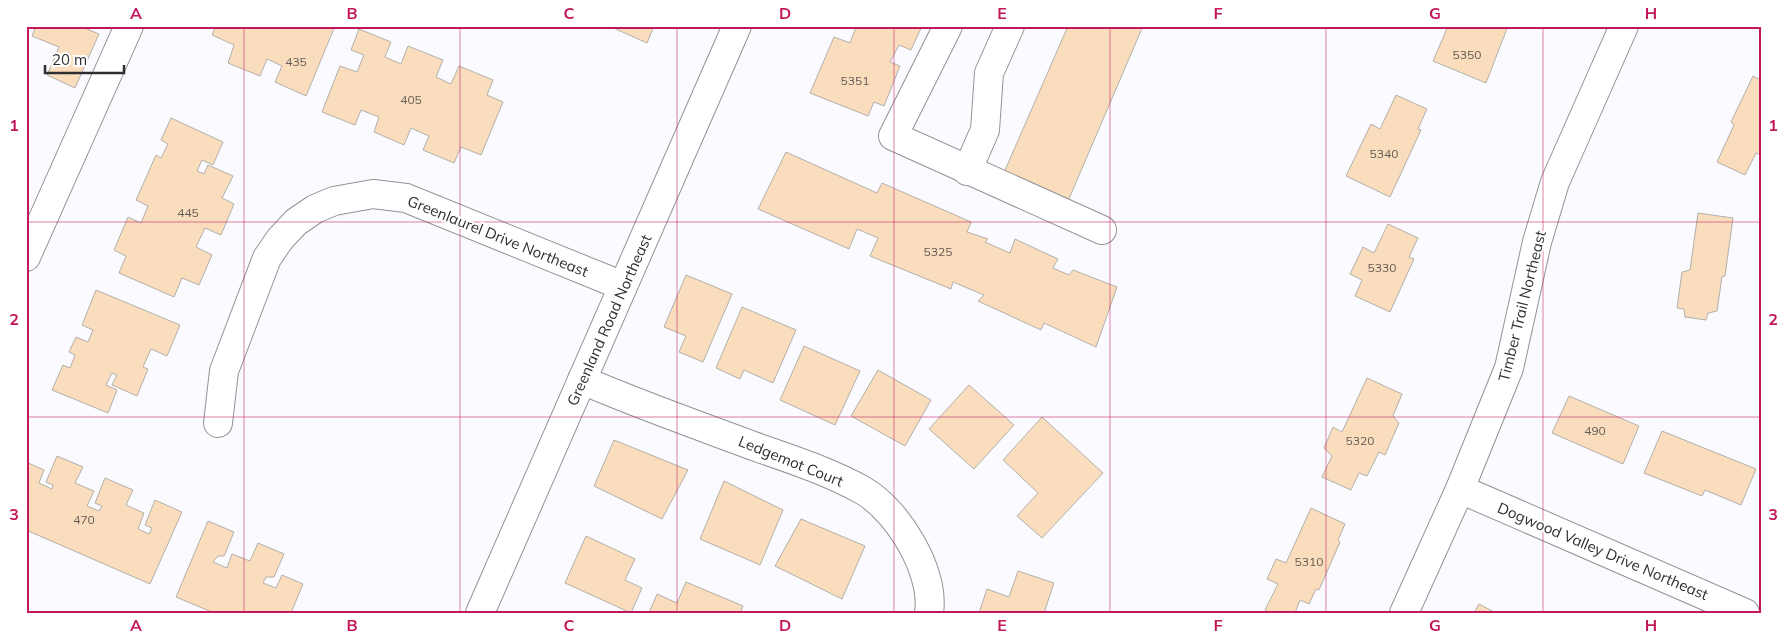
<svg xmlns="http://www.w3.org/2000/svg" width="1787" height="639" font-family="Mulish,sans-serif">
<rect width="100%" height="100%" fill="#fbfbff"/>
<g fill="#f9ddbd" stroke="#b2afab">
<path d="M36,26H80L99,34L75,88L47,75L59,47L32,36Z"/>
<path d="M216,26H335L306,96L275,82L282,66L267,59L260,76L228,63L234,45L212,35Z"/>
<path d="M609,26H654L647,43Z"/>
<path d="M854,26H922L911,50L899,45L890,62L900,66L884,106L874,102L868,116L810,93L834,37L850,43L856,27Z"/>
<path d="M1068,26H1143L1068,201L1002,177Z"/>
<path d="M1448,26H1508L1486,83L1433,61Z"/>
<path d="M359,29L391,42L385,57L401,64L408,46L443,60L436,77L451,84L459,66L493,80L487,95L503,102L481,155L461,147L454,163L423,150L429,136L411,128L404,145L374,132L379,117L361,110L355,125L322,112L340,66L357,72L364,55L351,50Z"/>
<path d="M1753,76L1761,80V155L1756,153L1745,175L1717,162L1734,125L1731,122Z"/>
<path d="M1396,95L1427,109L1418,129L1421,130L1390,197L1346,176L1371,124L1380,129Z"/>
<path d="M171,118L223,142L213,165L202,160L197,171L204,174L208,165L233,176L222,198L234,204L221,235L205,228L196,247L212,255L199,285L182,278L174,297L119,273L126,256L114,250L128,217L141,223L148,206L136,200L156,155L161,158L168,144L161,140Z"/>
<path d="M786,152L877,193L882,183L971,222L967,232L988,239L985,242L1010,253L1015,239L1058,259L1053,268L1069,275L1073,270L1117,287L1096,347L1044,323L1041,330L978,301L984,295L953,282L951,289L870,256L878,238L857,229L849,249L758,209Z"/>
<path d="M1698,213L1733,218L1725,276L1722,277L1717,311L1708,313L1706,320L1685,317L1684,309L1677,308L1682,272L1690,270Z"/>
<path d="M1388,224L1418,238L1409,257L1414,259L1390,312L1355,296L1362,280L1350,274L1363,247L1374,253Z"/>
<path d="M686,275L732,294L703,362L679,352L686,336L664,327Z"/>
<path d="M96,290L180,325L167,356L151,349L143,367L148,369L137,396L112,385L117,375L112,373L106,385L117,390L108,413L52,390L63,365L70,368L75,355L69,352L76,337L88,342L93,330L82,325Z"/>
<path d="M742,307L796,330L773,383L744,370L740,379L716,368Z"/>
<path d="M804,346L860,371L835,425L780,400Z"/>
<path d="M878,370L931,400L905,446L851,416Z"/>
<path d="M1367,378L1402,394L1393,416L1399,423L1385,455L1379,452L1367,476L1359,473L1351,490L1322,477L1332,456L1324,448L1333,427L1342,432Z"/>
<path d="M969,385L1014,425L974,469L929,429Z"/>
<path d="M1569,396L1639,426L1623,464L1552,433Z"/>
<path d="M1042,417L1103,473L1042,538L1017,516L1038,493L1003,460Z"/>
<path d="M1662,431L1756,469L1741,505L1705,490L1702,496L1644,473Z"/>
<path d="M614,440L688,470L662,519L594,486Z"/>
<path d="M57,456L83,467L75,483L94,491L87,506L99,511L102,506L95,503L105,478L133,490L126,505L144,513L138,529L149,534L152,528L145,525L155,500L182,512L150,584L26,530V462L44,470L39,483L52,489L53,485L46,482Z"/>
<path d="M724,481L783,510L760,565L700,539Z"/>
<path d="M1311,508L1345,524L1338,540L1340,542L1319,590L1316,589L1309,604L1300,600L1295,613H1271L1265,610L1278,584L1267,579L1276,559L1286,563Z"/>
<path d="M801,519L865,546L842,599L775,566Z"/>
<path d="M208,521L234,532L224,556H218L213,562L227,568L232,554L250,561L258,543L284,554L274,577H266L263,583L276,588L282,575L303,584L291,613H214L176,597Z"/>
<path d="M586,536L635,559L625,580L642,588L631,613L565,583Z"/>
<path d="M1018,571L1054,583L1044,613H979L987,589L1009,597Z"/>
<path d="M686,582L743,606L740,613H649L657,594L677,603Z"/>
<path d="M1479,604L1496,613H1474Z"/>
</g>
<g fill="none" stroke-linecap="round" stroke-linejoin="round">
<defs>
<g id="minor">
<path d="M948,26L893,136L1102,230"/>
<path d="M967,171L985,130L989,73L1010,26"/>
<path d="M26,257L129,26"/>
<path d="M582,380C640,405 700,426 759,448C794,460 832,473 864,491C899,512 935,572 929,613"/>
<path d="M218,423L224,371L267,258L280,239L296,222L315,209L334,201L373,194L406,198L623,286"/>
<path d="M1460,489L1745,613"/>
<path d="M480,613L737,26"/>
<path d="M1404,613L1460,489L1509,368L1537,242L1555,182L1624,26"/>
</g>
</defs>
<use href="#minor" stroke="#939397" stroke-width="30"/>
<use href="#minor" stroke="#fff" stroke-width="28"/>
</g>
<path fill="none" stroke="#c2185b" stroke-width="1" stroke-opacity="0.55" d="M244,26V613M460,26V613M677,26V613M894,26V613M1110,26V613M1326,26V613M1543,26V613M26,222H1761M26,417H1761"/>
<g text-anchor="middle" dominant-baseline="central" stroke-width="4" stroke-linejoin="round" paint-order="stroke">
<g font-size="12" fill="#625a54">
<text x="1467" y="54">5350</text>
<text x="296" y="61">435</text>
<text x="855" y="80">5351</text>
<text x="411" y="99">405</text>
<text x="1384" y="153">5340</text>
<text x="188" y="212">445</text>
<text x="938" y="251">5325</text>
<text x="1382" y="267">5330</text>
<text x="1595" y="430">490</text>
<text x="1360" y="440">5320</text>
<text x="84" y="519">470</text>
<text x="1309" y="561">5310</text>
</g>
<g font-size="15" fill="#2f2f31" stroke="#fff">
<text transform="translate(498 236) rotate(22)">Greenlaurel Drive Northeast</text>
<text transform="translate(1522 306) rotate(-76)">Timber Trail Northeast</text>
<text transform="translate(609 320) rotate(-66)">Greenland Road Northeast</text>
<text transform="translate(791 461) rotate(22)">Ledgemot Court</text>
<text transform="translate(1603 551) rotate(23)">Dogwood Valley Drive Northeast</text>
</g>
</g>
<rect width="1787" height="639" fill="none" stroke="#ffffff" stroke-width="55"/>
<path d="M45 65v8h79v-8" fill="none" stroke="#2f2f31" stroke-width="2.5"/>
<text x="52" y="65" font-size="15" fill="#2f2f31" stroke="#ffffff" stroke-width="4" paint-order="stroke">20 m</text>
<rect x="28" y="28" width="1732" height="584" fill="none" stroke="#c2185b" stroke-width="2"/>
<g font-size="16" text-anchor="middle" font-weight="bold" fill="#c2185b">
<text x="136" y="19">A</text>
<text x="352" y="19">B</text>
<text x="569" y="19">C</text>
<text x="785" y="19">D</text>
<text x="1002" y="19">E</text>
<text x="1218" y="19">F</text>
<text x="1435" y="19">G</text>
<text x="1651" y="19">H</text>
<text x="14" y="131">1</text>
<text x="1773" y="131">1</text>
<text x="14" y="325">2</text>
<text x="1773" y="325">2</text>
<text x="14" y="520">3</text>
<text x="1773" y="520">3</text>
<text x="136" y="631">A</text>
<text x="352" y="631">B</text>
<text x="569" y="631">C</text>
<text x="785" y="631">D</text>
<text x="1002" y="631">E</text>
<text x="1218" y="631">F</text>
<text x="1435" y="631">G</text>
<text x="1651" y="631">H</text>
</g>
</svg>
